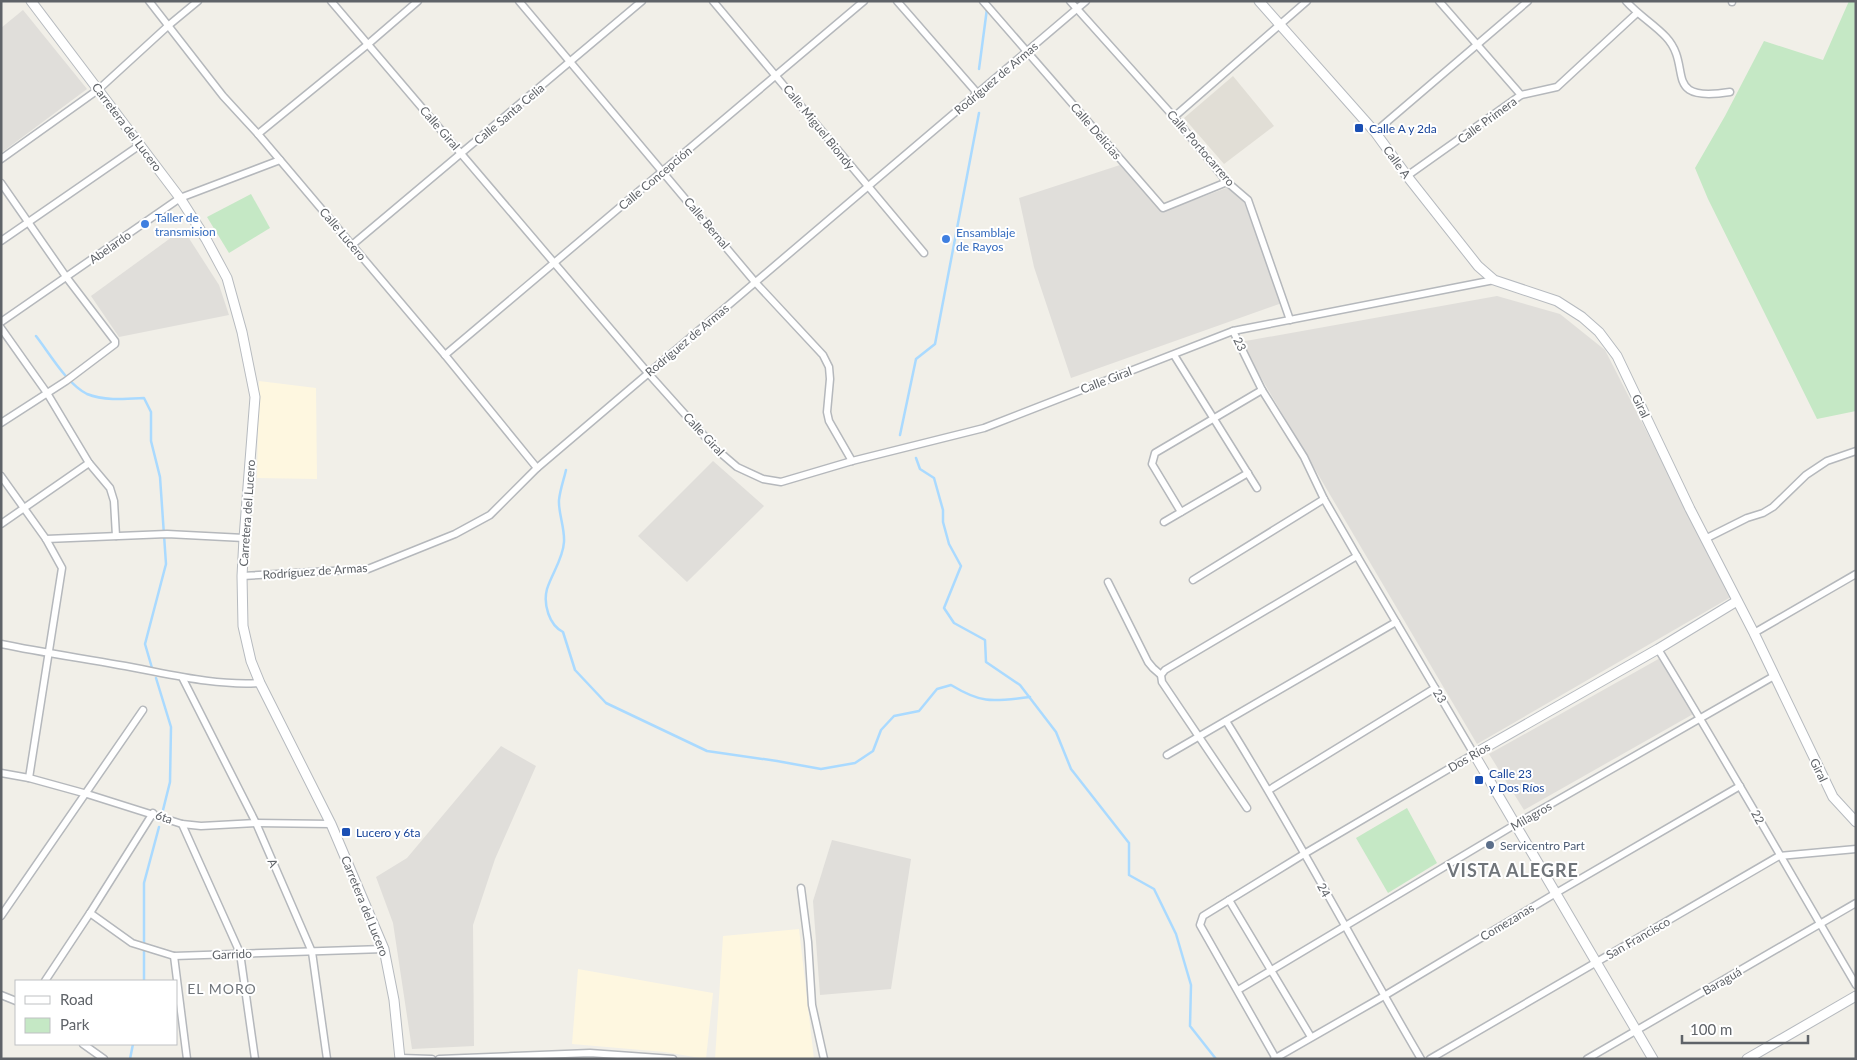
<svg xmlns="http://www.w3.org/2000/svg" width="1857" height="1060" font-family="Lato,sans-serif">
<rect width="100%" height="100%" fill="#f1efe8"/>
<g fill="#fef7e0">
<path d="M259,381L316,388L317,479L257,478Z"/>
<path d="M799,929L814,1059H715L723,936Z"/>
<path d="M578,969L713,993L706,1059L665,1052L572,1044Z"/>
</g>
<g fill="#e0deda">
<path d="M23,10L87,89L1,153V28Z"/>
<path d="M1120,165L1162,212L1229,187L1243,200L1282,303L1071,378L1034,267L1019,198Z"/>
<path d="M183,229L219,285L229,315L119,337L91,296Z"/>
<path d="M1497,296L1560,314L1605,350L1731,597L1477,744L1240,342Z"/>
<path d="M713,461L764,506L687,582L638,536Z"/>
<path d="M1662,657L1695,713L1524,810L1489,754Z"/>
<path d="M501,746L536,766L495,859L473,925L474,1046L412,1049L393,923L376,877L407,858Z"/>
<path d="M832,840L911,859L891,989L820,995L813,901Z"/>
</g>
<path fill="#e1ded6" d="M1233,76L1274,126L1224,164L1184,118Z"/>
<g fill="#c5e8c5">
<path d="M1849,1H1856V411L1817,419L1708,199L1695,168L1725,116L1764,41L1823,60Z"/>
<path d="M251,194L270,228L229,253L207,217Z"/>
<path d="M1407,808L1437,863L1388,893L1356,838Z"/>
</g>
<g fill="none" stroke-linecap="round" stroke-linejoin="round">
<g stroke="#aadaff" stroke-width="2.5">
<path d="M979,69L988,1"/>
<path d="M36,336C50,354 67,384 87,394C104,401 126,399 144,398L151,412V441L160,477L166,564L145,644L152,668"/>
<path d="M900,435L916,359L935,344L979,113"/>
<path d="M916,458L920,469L934,478L943,510V522L949,544L961,566L944,608L954,623L985,640L986,662L1020,685L1056,732L1071,769L1129,843V875L1154,889L1176,934L1191,985L1190,1026L1216,1059"/>
<path d="M566,470C564,479 560,490 559,500C558,512 565,528 564,542C563,559 552,573 547,589C543,604 549,625 563,632L575,670L606,703L707,751L777,761L821,769L855,763L873,751L881,730L894,716L919,711L937,689L951,685C984,705 994,701 1030,697"/>
<path d="M156,678L171,727L170,782L162,814"/>
<path d="M144,981V883L159,827"/>
<path d="M130,1059L133,1044"/>
</g>
<defs>
<g id="street">
<path d="M149,1L223,96L258,134L445,355L537,468"/>
<path d="M331,1L648,373L716,449L737,467L763,479L781,482L852,461L984,428L1233,331L1494,280"/>
<path d="M519,1L755,282L823,355L829,367L830,379L827,412L829,421L852,461"/>
<path d="M713,1L924,253"/>
<path d="M897,1L978,94"/>
<path d="M983,1L1163,208L1227,182"/>
<path d="M1070,1L1174,117L1227,182L1248,200L1290,320"/>
<path d="M1439,1L1521,95"/>
<path d="M1626,1C1638,15 1654,24 1666,37C1694,67 1660,103 1730,92"/>
<path d="M1732,1V2"/>
<path d="M1174,117L1307,1"/>
<path d="M1375,132L1528,1"/>
<path d="M258,134L367,45L418,1"/>
<path d="M1,159L99,89L169,25L198,1"/>
<path d="M1407,176L1521,95L1557,87L1637,13"/>
<path d="M1,183L67,278L115,341V344L66,381L1,423"/>
<path d="M1,241L140,145"/>
<path d="M352,245L642,1"/>
<path d="M1,322L180,198L280,160"/>
<path d="M1,328L47,393L89,463L110,488L114,501L116,536"/>
<path d="M1233,331L1262,390L1304,457L1324,499L1357,556L1474,754L1304,854L1203,916L1200,925L1275,1057"/>
<path d="M445,355L864,1"/>
<path d="M1174,355L1257,488"/>
<path d="M1,476L46,539L62,568L29,778"/>
<path d="M1181,512L1152,464L1155,453L1262,390"/>
<path d="M1164,522L1248,473"/>
<path d="M1,524L89,463"/>
<path d="M46,539L167,534L244,538"/>
<path d="M1705,539L1747,518L1763,513L1773,507L1806,475L1827,461L1856,451"/>
<path d="M242,576L368,569L455,534L490,515L537,468L1086,1"/>
<path d="M1193,580L1324,499"/>
<path d="M1108,582L1148,662L1153,668L1161,675"/>
<path d="M1754,633L1856,574"/>
<path d="M1,644C40,652 80,658 119,665C166,673 212,686 260,683"/>
<path d="M1658,649C1726,760 1790,873 1856,985"/>
<path d="M183,679L256,823L312,952L327,1059"/>
<path d="M1226,721C1295,831 1355,947 1421,1059"/>
<path d="M1167,755L1396,622"/>
<path d="M1,773L29,778L87,794L182,824L201,826L256,823L331,824"/>
<path d="M1269,790L1435,688"/>
<path d="M1247,808L1162,682L1161,675L1165,670L1357,556"/>
<path d="M182,824L240,953L255,1059"/>
<path d="M801,888L808,942L812,1005L824,1059"/>
<path d="M1229,900L1311,1037"/>
<path d="M90,913L132,943L174,956L384,949"/>
<path d="M1,916L143,710"/>
<path d="M174,956L187,1059"/>
<path d="M45,981L90,913L153,813"/>
<path d="M1238,990L1516,824L1774,676"/>
<path d="M1,995L16,1001"/>
<path d="M83,1044L104,1059"/>
<path d="M400,1058L432,1059"/>
<path d="M439,1059L590,1053L673,1059"/>
<path d="M1274,1059L1384,996L1556,893L1740,786"/>
<path d="M1430,1059L1779,856L1856,849"/>
<path d="M1587,1059L1856,903"/>
</g>
<g id="secondary">
<path d="M31,1L180,198L206,239L227,278L242,332L255,397L244,538L242,576L243,626L251,661L260,683L331,824L384,949L394,1000L400,1059"/>
<path d="M1259,1L1375,132L1407,176L1478,266L1494,280L1557,301L1582,317L1599,332L1617,356L1690,509L1754,633L1833,797L1856,822"/>
<path d="M1653,1059L1474,754L1658,649L1737,601"/>
<path d="M1747,1059L1856,996"/>
</g>
</defs>
<use href="#street" stroke="#b5b8bc" stroke-width="9"/>
<use href="#secondary" stroke="#b6babf" stroke-width="11"/>
<use href="#street" stroke="#fff" stroke-width="6"/>
<use href="#secondary" stroke="#fff" stroke-width="9"/>
</g>
<g fill="#1a4fb4" stroke="#fff" stroke-width="2">
<rect x="1354" y="123" width="10" height="10" rx="2.5"/>
<rect x="1474" y="775" width="10" height="10" rx="2.5"/>
<rect x="341" y="827" width="10" height="10" rx="2.5"/>
</g>
<g fill="#3f7fe0" stroke="#fff" stroke-width="2">
<circle cx="145" cy="224" r="5"/>
<circle cx="946" cy="239" r="5"/>
</g>
<circle fill="#5c6f8a" stroke="#fff" stroke-width="2" cx="1490" cy="845" r="5"/>
<g text-anchor="middle" dominant-baseline="central" stroke-width="4" stroke-linejoin="round" paint-order="stroke">
<g font-size="12" fill="#5f6368" stroke="#fff">
<text transform="translate(996 78) rotate(-40)">Rodríguez de Armas</text>
<text transform="translate(509 114) rotate(-40)">Calle Santa Celia</text>
<text transform="translate(1487 120) rotate(-36)">Calle Primera</text>
<text transform="translate(127 127) rotate(53)">Carretera del Lucero</text>
<text transform="translate(819 127) rotate(51)">Calle Miguel Biondy</text>
<text transform="translate(440 128) rotate(49)">Calle Giral</text>
<text transform="translate(1096 131) rotate(49)">Calle Delicias</text>
<text transform="translate(1201 148) rotate(49)">Calle Portocarrero</text>
<text transform="translate(1397 162) rotate(54)">Calle A</text>
<text transform="translate(655 178) rotate(-40)">Calle Concepción</text>
<text transform="translate(707 223) rotate(50)">Calle Bernal</text>
<text transform="translate(343 234) rotate(50)">Calle Lucero</text>
<text transform="translate(110 247) rotate(-35)">Abelardo</text>
<text transform="translate(687 340) rotate(-40)">Rodríguez de Armas</text>
<text transform="translate(1240 344) rotate(64)">23</text>
<text transform="translate(1106 380) rotate(-21)">Calle Giral</text>
<text transform="translate(1641 406) rotate(64)">Giral</text>
<text transform="translate(704 434) rotate(47)">Calle Giral</text>
<text transform="translate(247 513) rotate(-86)">Carretera del Lucero</text>
<text transform="translate(315 571) rotate(-4)">Rodríguez de Armas</text>
<text transform="translate(1440 696) rotate(59)">23</text>
<text transform="translate(1469 757) rotate(-30)">Dos Ríos</text>
<text transform="translate(1819 770) rotate(64)">Giral</text>
<text transform="translate(1531 816) rotate(-30)">Milagros</text>
<text transform="translate(164 817) rotate(19)">6ta</text>
<text transform="translate(1758 817) rotate(61)">22</text>
<text transform="translate(273 863) rotate(67)">A</text>
<text transform="translate(1324 890) rotate(61)">24</text>
<text transform="translate(365 906) rotate(68)">Carretera del Lucero</text>
<text transform="translate(1507 922) rotate(-31)">Comezanas</text>
<text transform="translate(1638 938) rotate(-30)">San Francisco</text>
<text transform="translate(232 954) rotate(-2)">Garrido</text>
<text transform="translate(1722 981) rotate(-30)">Baraguá</text>
</g>
<g font-size="12" fill="#164399" stroke="#fff" text-anchor="start">
<text x="1369" y="128">Calle A y 2da</text>
<text x="1489" y="773">Calle 23<tspan x="1489" dy="14">y Dos Ríos</tspan></text>
<text x="356" y="832">Lucero y 6ta</text>
</g>
<g font-size="12" fill="#366cbe" stroke="#fff" text-anchor="start">
<text x="155" y="217">Taller de<tspan x="155" dy="14">transmision</tspan></text>
<text x="956" y="232">Ensamblaje<tspan x="956" dy="14">de Rayos</tspan></text>
</g>
<g font-size="12" fill="#4e5e75" stroke="#fff" text-anchor="start">
<text x="1500" y="845">Servicentro Part</text>
</g>
<g font-size="14" letter-spacing="1" fill="#70757a" stroke="#fff">
<text x="222" y="988">EL MORO</text>
</g>
<g font-size="18" font-weight="bold" letter-spacing="1" fill="#70757a" stroke="#fff">
<text x="1513" y="870">VISTA ALEGRE</text>
</g>
</g>
<rect width="1857" height="1060" fill="none" stroke="#5f6368" stroke-width="5"/>
<rect x="15" y="980" width="162" height="65" fill="#ffffff" stroke="#bfc1c3"/>
<rect x="25" y="996" width="25" height="8" fill="#ffffff" stroke="#bfc1c3"/>
<text x="60" y="1005" font-size="15" fill="#5f6368">Road</text>
<rect x="25" y="1018" width="25" height="15" fill="#c5e8c5" stroke="#bfc1c3"/>
<text x="60" y="1030" font-size="15" fill="#5f6368">Park</text>
<path d="M1682 1035v8h126v-8" fill="none" stroke="#5f6368" stroke-width="2.5"/>
<text x="1690" y="1035" font-size="15" fill="#5f6368" stroke="#ffffff" stroke-width="4" paint-order="stroke">100 m</text>
</svg>
